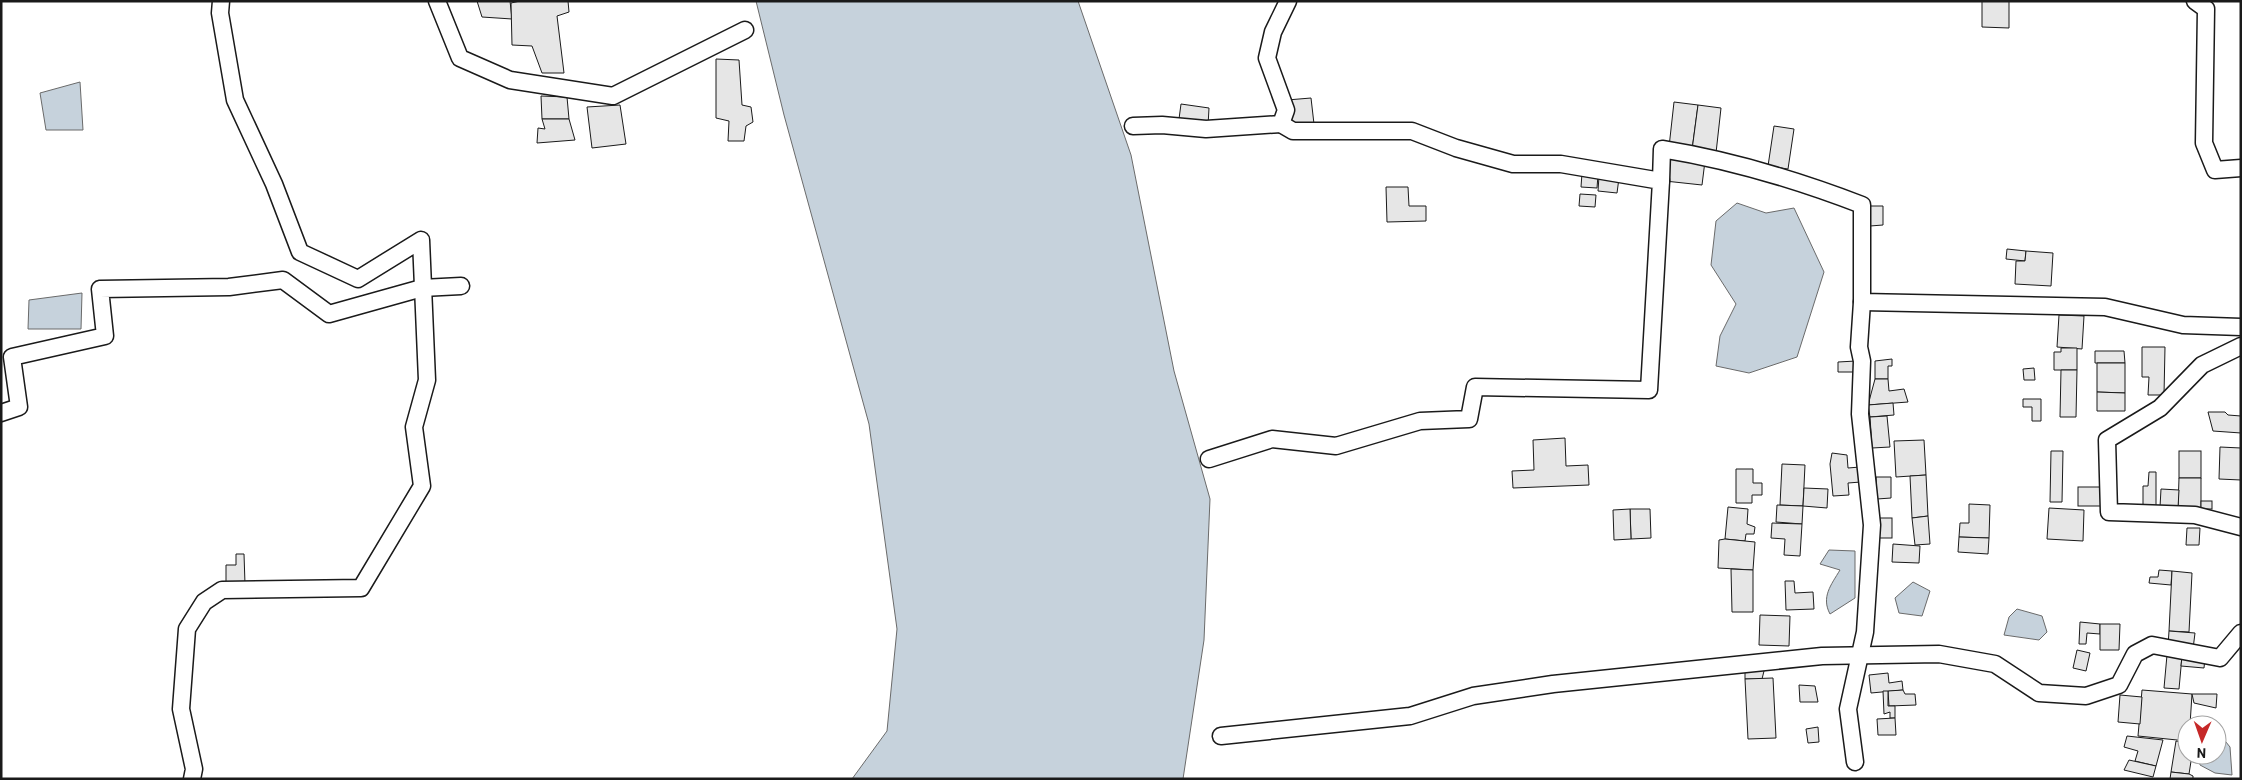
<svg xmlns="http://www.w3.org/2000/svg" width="2242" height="780" font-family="Barlow,sans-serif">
<rect width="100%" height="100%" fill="#fff"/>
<g fill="#c6d2dc" stroke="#6a6a6a">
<path d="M756,1H1078L1131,155L1174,371L1210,499L1204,640L1183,779H852L887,731L897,629L869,424L784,115Z"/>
<path d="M80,82L83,130H46L40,93Z"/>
<path d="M1737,203L1766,213L1794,208L1824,272L1797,357L1749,373L1716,366L1720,336L1736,304L1711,265L1716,221Z"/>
<path d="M82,293L81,329H28L29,300Z"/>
<path d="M1829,550L1855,551V598L1830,614C1821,597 1831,585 1840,570L1820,564Z"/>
<path d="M1913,582L1930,591L1922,616L1899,613L1895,598Z"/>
<path d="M2017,609L2042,616L2047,632L2039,640L2004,635L2009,617Z"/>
<path d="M2217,731L2230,747L2232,775L2215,773L2200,765L2199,755H2217Z"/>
</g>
<g fill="#e6e6e6" stroke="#1a1a1a">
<path d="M477,1H510L512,19L482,17Z"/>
<path d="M520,1H568L569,12L557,16L564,73H542L532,46L512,45L511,3Z"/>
<path d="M1982,1H2009V28L1982,27Z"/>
<path d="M716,59L739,60L742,105L751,107L753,122L746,126L744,141H728L729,121L716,118Z"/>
<path d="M541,96L567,97L569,119H542Z"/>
<path d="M1311,98L1314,124L1289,126L1287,100Z"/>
<path d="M1674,102L1698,105L1692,150L1669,147Z"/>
<path d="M1181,104L1209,108L1208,126L1179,119Z"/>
<path d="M620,105L626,144L592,148L587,107Z"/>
<path d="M1698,105L1721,108L1716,153L1692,150Z"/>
<path d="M542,119H569L575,140L537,143L538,128L545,129Z"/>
<path d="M1774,126L1794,129L1788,169L1768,166Z"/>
<path d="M1668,156L1705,161L1702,185L1665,181Z"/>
<path d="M1582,173L1598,175L1597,188L1581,187Z"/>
<path d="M1599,176L1619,178L1617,193L1598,191Z"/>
<path d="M1386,187H1408L1409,206H1426V221L1387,222Z"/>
<path d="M1580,194L1596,195L1595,207L1579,206Z"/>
<path d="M1870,206H1883V225L1870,226Z"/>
<path d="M2007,249L2026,251L2025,261L2006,259Z"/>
<path d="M2026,251L2053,253L2051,286L2015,284L2016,261H2025Z"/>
<path d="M2059,315L2084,316L2082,349L2057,347Z"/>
<path d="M2142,347H2165L2164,395H2148L2149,377H2142Z"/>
<path d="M2061,348H2077V370H2054V352H2061Z"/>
<path d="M2095,351H2124L2125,363H2095Z"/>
<path d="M1892,359V366H1888V379H1875V361Z"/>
<path d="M1856,361V372H1838V362Z"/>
<path d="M2097,363H2125V393L2097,392Z"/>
<path d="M2034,368L2035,380H2024L2023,369Z"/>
<path d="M2061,370H2077L2076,417H2060Z"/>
<path d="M1875,379H1888L1889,391L1904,389L1908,402L1868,405Z"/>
<path d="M2097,392L2125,393V411H2097Z"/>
<path d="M2023,399H2041V421H2032V407H2023Z"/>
<path d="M1893,403L1894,415L1870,417L1868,405Z"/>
<path d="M2208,412H2225L2228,415L2241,416V433L2213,431Z"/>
<path d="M1887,416L1890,447L1872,448L1870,417Z"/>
<path d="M1565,438L1566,466L1588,465L1589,485L1513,488L1512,471L1534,470L1533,440Z"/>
<path d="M1924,440L1926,475L1896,477L1894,441Z"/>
<path d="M2220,447L2241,448V480L2219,479Z"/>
<path d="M2051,451H2063L2062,502H2050Z"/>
<rect x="2179" y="451" width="22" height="27"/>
<path d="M1832,453L1847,455L1848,468L1860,467L1861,482L1848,483L1849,495L1833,496L1830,464Z"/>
<path d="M1782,464L1805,465L1803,506L1780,505Z"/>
<path d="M1736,469H1753V483H1762V495H1752V503H1736Z"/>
<path d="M2149,472H2156V506H2143V486H2148Z"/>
<path d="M1926,475L1928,516L1912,518L1910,476Z"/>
<path d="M1876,477H1891V498L1877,499Z"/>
<path d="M2179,478H2201V509L2178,508Z"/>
<rect x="2078" y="487" width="27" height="19"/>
<path d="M1804,488L1828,489L1827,508L1803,506Z"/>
<path d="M2161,489L2179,490L2178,508L2160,507Z"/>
<rect x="2201" y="501" width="11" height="8"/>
<path d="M1969,504L1990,505L1989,538L1959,537L1960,523H1969Z"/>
<path d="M1777,505L1803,506L1802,524L1776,522Z"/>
<path d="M1728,507L1748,509L1747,524L1755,527L1754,534H1746L1745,541L1725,539Z"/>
<path d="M2049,508L2084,510L2083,541L2047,539Z"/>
<path d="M1630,509H1650L1651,538L1631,539Z"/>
<path d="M1630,509L1631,539L1614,540L1613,510Z"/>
<path d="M1928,516L1930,544L1915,545L1912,518Z"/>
<rect x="1879" y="518" width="13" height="20"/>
<path d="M1772,523L1802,524L1800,556L1784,555L1785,539L1771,538Z"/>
<path d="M2187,528H2200L2199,545H2186Z"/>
<path d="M1959,537L1989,538L1988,554L1958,552Z"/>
<path d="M1725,539L1755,542L1753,570L1718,568L1719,540Z"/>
<path d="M1893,544L1920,546L1919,563L1892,562Z"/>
<path d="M236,554H244L245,584H226V565H236Z"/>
<path d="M1731,569L1753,570V612H1732Z"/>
<path d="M2159,570L2172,571L2171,585L2149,583L2150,577H2158Z"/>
<path d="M2172,571L2192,573L2189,632L2169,631Z"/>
<path d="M1785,581H1794L1795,593L1813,592L1814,609L1786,610Z"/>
<path d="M1760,615L1790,616L1789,646L1759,645Z"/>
<path d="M2080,622L2100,624V634L2087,633L2086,644H2079Z"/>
<path d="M2100,624H2120L2119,650H2100Z"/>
<path d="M2169,631L2195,633L2193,649L2168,646Z"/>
<path d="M2077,650L2090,653L2086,671L2073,668Z"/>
<path d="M2167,655L2182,656L2179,689L2164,688Z"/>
<path d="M2182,656L2205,658L2204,668L2181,666Z"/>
<path d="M1765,667L1762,679H1745V668Z"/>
<path d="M1888,673L1889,683L1902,681L1903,690L1871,693L1869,675Z"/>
<path d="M1773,678L1776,738L1748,739L1745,679Z"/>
<path d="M1799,685L1815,686L1818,702H1800Z"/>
<path d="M1903,690L1905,694H1915L1916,705L1889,706L1888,691Z"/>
<path d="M2142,690L2192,694L2190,725H2187V741L2138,736Z"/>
<path d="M1883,691H1888V706H1895V718H1890V712L1884,714Z"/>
<path d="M2192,694H2217L2216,708L2194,703Z"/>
<path d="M2120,695L2142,697L2140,724L2118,722Z"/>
<path d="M1895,718L1896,735H1878L1877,719Z"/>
<path d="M1818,727L1819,742L1808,743L1806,729Z"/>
<path d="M2127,736L2163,740L2156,766L2135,761L2138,751L2124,747Z"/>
<path d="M2176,741L2187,743V755H2192L2189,774L2171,772Z"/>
<path d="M2129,760L2156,766L2153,777L2124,770Z"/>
<path d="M2171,772L2189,774L2193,776V779H2170Z"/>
</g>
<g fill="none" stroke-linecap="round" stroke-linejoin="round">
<defs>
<g id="minor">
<path d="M437,1L460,58L510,80L613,96L745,30"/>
<path d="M2195,1L2206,9L2204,143L2215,170L2241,168"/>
<path d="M1133,126L1162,125L1206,129L1281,124L1286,110L1267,58L1273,32L1288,1"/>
<path d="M1661,181L1662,149C1730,160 1797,180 1862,205V302L2105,307L2183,325L2241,327"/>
<path d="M2241,346L2202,365L2160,408L2107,440L2109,512L2195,515L2241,527"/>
<path d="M1,413L19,407L12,357L105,336L100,289L229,287L283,280L329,314L422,288L461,286"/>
<path d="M1209,459L1272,439L1336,446L1420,421L1469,419L1475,387L1649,390L1661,181L1561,164H1513L1456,148L1412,131H1293L1281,124"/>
<path d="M1221,736L1410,716L1473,696L1553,684L1822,656L1939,654L1995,664L2039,693L2086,696L2119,685L2135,654L2152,645L2220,658L2241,633"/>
<path d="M1855,762L1848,709L1865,632L1872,525L1860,414L1862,361L1859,347L1862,302"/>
<path d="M192,779L194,769L181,709L187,629L204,602L222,590L361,588L422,486L414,427L427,380L421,240L358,279L300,252L274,184L235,100L220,13L221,1"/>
</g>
</defs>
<use href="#minor" stroke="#1a1a1a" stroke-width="19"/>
<use href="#minor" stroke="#fff" stroke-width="16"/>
</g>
<rect width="2242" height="780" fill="none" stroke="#1a1a1a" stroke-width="5"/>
<g transform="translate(2202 740) rotate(182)"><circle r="24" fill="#ffffff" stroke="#a3a3a3"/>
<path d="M0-4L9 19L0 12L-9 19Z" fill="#c62828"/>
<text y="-8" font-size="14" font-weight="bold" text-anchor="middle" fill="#1a1a1a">N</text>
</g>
</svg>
